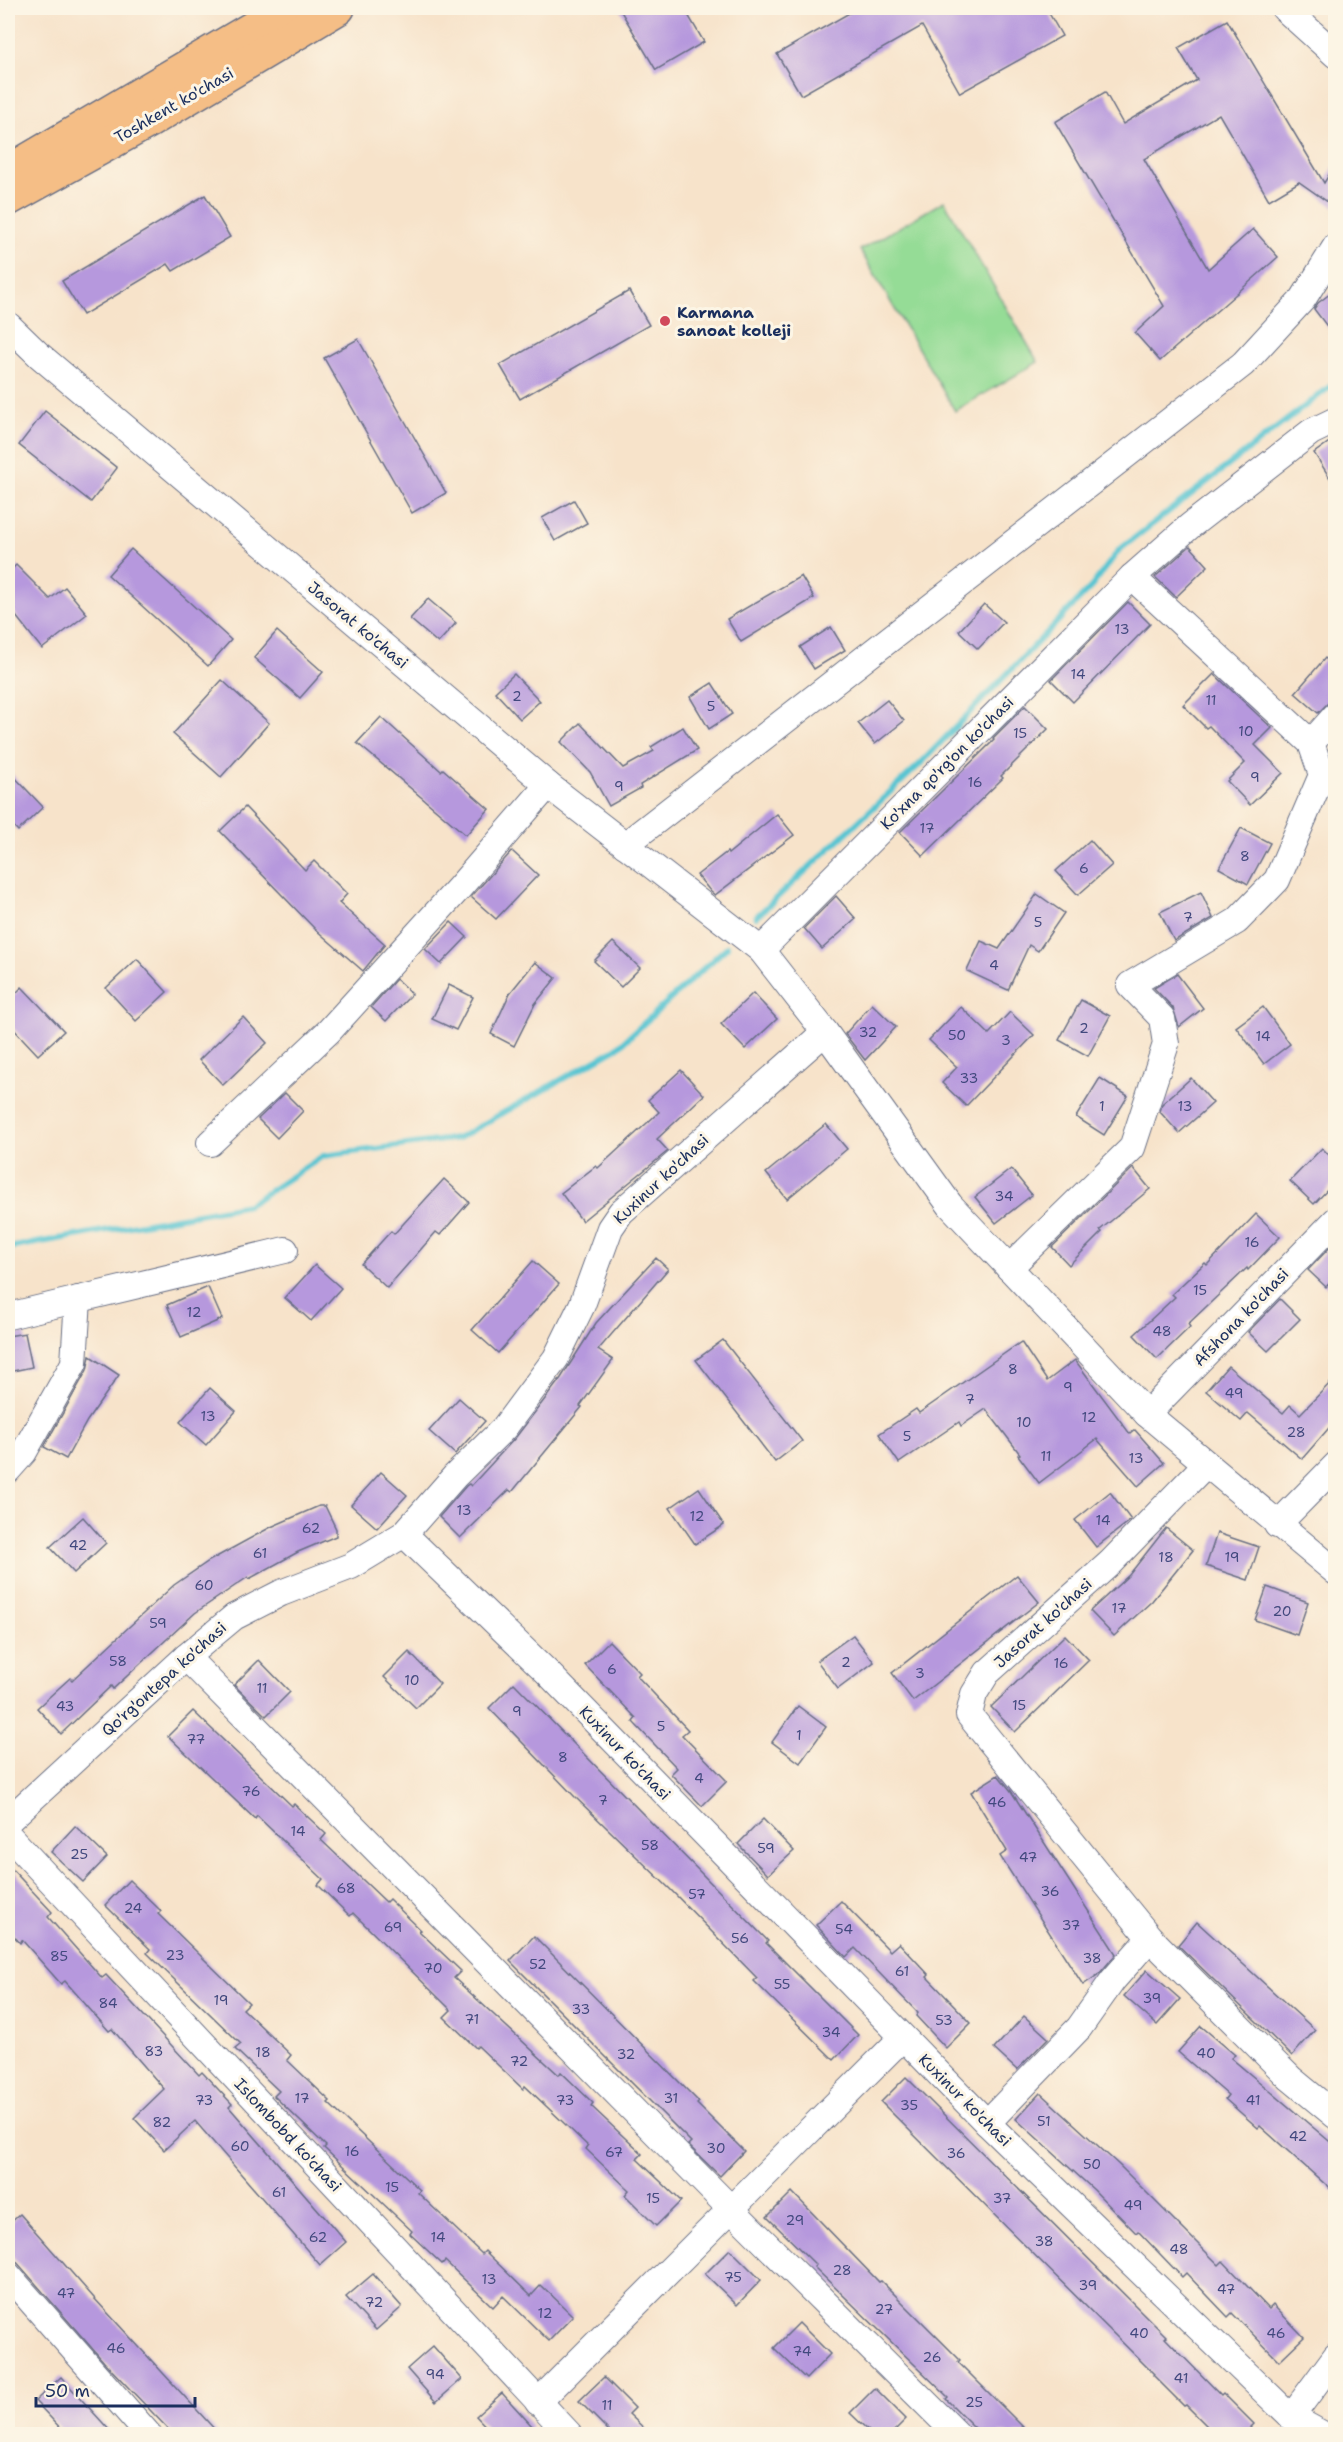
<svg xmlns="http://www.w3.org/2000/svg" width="1343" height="2442" font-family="'Shantell Sans',sans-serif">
<rect width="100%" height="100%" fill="#fcf5e5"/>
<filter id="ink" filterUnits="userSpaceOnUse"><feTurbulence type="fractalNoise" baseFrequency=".0167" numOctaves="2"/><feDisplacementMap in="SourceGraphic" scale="12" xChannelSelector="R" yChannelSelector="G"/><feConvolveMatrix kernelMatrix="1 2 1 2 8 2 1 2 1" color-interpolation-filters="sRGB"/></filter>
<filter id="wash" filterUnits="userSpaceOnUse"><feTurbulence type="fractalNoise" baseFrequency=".008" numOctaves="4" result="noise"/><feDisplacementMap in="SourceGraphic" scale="24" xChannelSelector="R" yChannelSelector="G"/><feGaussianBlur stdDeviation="1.35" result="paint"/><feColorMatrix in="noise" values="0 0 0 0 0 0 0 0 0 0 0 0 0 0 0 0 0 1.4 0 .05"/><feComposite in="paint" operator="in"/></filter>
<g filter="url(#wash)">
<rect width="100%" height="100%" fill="#f7e3ca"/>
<path fill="#95dc96" stroke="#58867a" stroke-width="1.5" d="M944,201L1038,362L955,411L860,250Z"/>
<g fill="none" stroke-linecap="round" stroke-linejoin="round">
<g stroke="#59c5d2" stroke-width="6">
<path d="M756,917L919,765L1092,586L1119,550L1336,382"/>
<path d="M8,1248L248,1205L323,1156L459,1138L617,1048L727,947"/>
</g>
</g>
<g id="blocks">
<g fill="#b698dd">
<path d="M619,8H684L704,42L656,70Z"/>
<path d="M858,8H1046L1062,36L960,93L922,26L801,95L777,54Z"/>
<path d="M1227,20L1324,183L1335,165V207L1299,182L1269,200L1219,114L1144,159L1208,269L1253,229L1278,257L1160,361L1135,333L1164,306L1055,122L1105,92L1123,124L1197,80L1178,48Z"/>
<path d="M205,195L230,237L173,271L168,264L83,315L62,281Z"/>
<path d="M1335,290V337L1314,309L1318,303Z"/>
<path d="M629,291L649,325L520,399L500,365Z"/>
<path d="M358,339L446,493L412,513L324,358Z"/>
<path d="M45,411L117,468L91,502L19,445Z"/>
<path d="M1335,438V486L1314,453Z"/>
<path d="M574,500L587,523L555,541L542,518Z"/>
<path d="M1190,546L1208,566L1176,597L1155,577Z"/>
<path d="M131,549L231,640L208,666L108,575Z"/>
<path d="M16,565L50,599L65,587L87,614L42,649L8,606V573Z"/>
<path d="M801,576L814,598L741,642L727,619Z"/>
<path d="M428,599L456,623L438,643L410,619Z"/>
<path d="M1128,602L1150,624L1073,702L1051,680Z"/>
<path d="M984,604L1004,622L978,649L959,631Z"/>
<path d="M831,627L845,650L814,669L800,647Z"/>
<path d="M277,631L323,672L300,698L254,658Z"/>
<path d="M1325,658L1335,667V696L1318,713L1295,693Z"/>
<path d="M514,674L540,701L520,719L495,692Z"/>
<path d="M1214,674L1272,728L1255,745L1283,773L1250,805L1227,781L1245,763L1209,726L1206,728L1183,705Z"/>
<path d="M222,680L269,723L221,777L173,734Z"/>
<path d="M712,683L732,714L709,729L690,697Z"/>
<path d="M887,700L904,721L875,744L858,723Z"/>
<path d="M1025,706L1048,729L1001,776L1003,778L923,856L900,832L994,740L993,738Z"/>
<path d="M381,717L441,771L443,769L489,809L466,835L357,743Z"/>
<path d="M580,723L623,768L654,751L651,747L683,727L697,750L640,785L641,788L609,806L590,772L561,742Z"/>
<path d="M8,770L43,807L18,831L8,820Z"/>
<path d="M245,807L305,870L314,861L347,894L339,903L385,944L363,971L315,929L220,831Z"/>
<path d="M777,814L794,835L715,895L711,892L697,875L727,852L728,854Z"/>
<path d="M1241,828L1270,843L1248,884L1219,868Z"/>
<path d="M1090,840L1112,865L1078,895L1056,871Z"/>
<path d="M512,851L538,875L496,919L471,897Z"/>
<path d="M1201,892L1213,918L1174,941L1160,912Z"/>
<path d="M1037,894L1064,913L1038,951L1029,945L1008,990L967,971L981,941L999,949Z"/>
<path d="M836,896L856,919L822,949L804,928Z"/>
<path d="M451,922L467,937L441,964L425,949Z"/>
<path d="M613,942L640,968L621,987L594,961Z"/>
<path d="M137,959L167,992L136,1021L106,988Z"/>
<path d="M535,962L556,978L535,1004L514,1046L491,1034L510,993Z"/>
<path d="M1177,974L1203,1008L1179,1027L1173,1008L1154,988Z"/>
<path d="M396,979L412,994L386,1021L371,1007Z"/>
<path d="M449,985L473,997L456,1030L432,1019Z"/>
<path d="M22,987L64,1031L38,1055L8,1023V1001Z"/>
<path d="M753,993L777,1019L745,1049L721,1024Z"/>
<path d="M1081,1000L1110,1016L1088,1056L1059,1040Z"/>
<path d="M872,1004L896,1027L865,1060L845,1034Z"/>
<path d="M961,1007L989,1034L1010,1012L1034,1035L966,1106L942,1083L957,1067L929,1040Z"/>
<path d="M1263,1007L1290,1044L1264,1064L1236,1027Z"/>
<path d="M243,1017L267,1043L223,1085L199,1060Z"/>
<path d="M681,1070L704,1095L657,1139L668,1151L582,1221L561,1193L596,1166L598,1168L659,1112L648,1100Z"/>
<path d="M1100,1078L1128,1096L1104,1135L1076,1117Z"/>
<path d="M1191,1078L1213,1103L1179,1133L1160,1112L1162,1104Z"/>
<path d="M285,1093L303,1111L277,1138L258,1119Z"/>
<path d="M826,1124L847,1149L787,1199L766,1173Z"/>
<path d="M1322,1148L1335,1161V1182L1314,1204L1290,1181Z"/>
<path d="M1133,1168L1150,1189L1100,1230L1102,1232L1069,1265L1052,1247Z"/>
<path d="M1011,1169L1032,1195L996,1223L975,1197Z"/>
<path d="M444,1179L469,1202L440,1235L436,1232L387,1288L361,1264L391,1231L394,1234Z"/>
<path d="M1256,1214L1280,1237L1248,1270L1247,1268L1188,1324L1190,1327L1157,1359L1134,1335L1175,1297L1172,1294L1205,1263L1207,1265Z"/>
<path d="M1335,1242V1277L1326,1287L1308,1270Z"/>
<path d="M656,1258L668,1269L598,1350L613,1360L580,1406L582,1407L512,1492L509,1490L460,1538L439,1517L466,1486L469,1484L471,1486L516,1437L561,1378L596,1323Z"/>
<path d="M533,1261L559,1284L498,1353L472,1330Z"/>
<path d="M315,1265L341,1288L311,1321L285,1298Z"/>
<path d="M208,1287L222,1319L181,1337L167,1305Z"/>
<path d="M1280,1299L1300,1319L1268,1351L1248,1332Z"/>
<path d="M25,1333L32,1367L8,1372V1336Z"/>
<path d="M723,1340L802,1441L775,1462L696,1360Z"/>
<path d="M1021,1342L1047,1381L1075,1360L1130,1434L1135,1430L1164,1463L1138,1486L1097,1439L1039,1483L1018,1455L1020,1454L986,1409L961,1426L959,1422L899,1463L879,1434L916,1409L919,1413Z"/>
<path d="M90,1356L119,1375L87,1421L66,1459L44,1447L87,1370Z"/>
<path d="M1228,1366L1283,1413L1290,1405L1300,1414L1335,1378V1421L1302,1459L1248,1413L1241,1421L1206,1391Z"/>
<path d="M210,1388L236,1411L206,1445L180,1422Z"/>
<path d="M459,1398L485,1421L455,1454L429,1431Z"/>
<path d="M381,1472L407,1495L377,1528L351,1505Z"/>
<path d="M699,1488L724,1525L695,1544L670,1508Z"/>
<path d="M1110,1492L1131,1520L1096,1547L1075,1520Z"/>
<path d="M319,1506H325L336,1529V1536L298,1552L249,1579L248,1577L195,1613L113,1689L111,1686L61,1734L37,1708L70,1678L72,1680L174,1585L209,1561L271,1527Z"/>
<path d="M83,1517L106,1543L74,1573L50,1547Z"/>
<path d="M1166,1528L1193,1550L1152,1601L1114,1636L1090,1611L1129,1575Z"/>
<path d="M1217,1533L1259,1547L1248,1580L1206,1566Z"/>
<path d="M1017,1575L1039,1602L913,1701L892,1673Z"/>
<path d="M1267,1587L1308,1602L1297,1635L1255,1620Z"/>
<path d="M853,1635L874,1662L838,1689L817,1661Z"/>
<path d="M1065,1635L1089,1660L1015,1732L991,1707Z"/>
<path d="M609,1641L640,1673L637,1676L688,1730L682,1735L727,1781L702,1806L671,1774L677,1768L633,1722L636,1718L585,1665Z"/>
<path d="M409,1652L440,1684L416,1708L384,1677Z"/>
<path d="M259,1660L290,1692L266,1716L234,1685Z"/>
<path d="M514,1683L768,1941L766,1943L858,2035L834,2060L754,1981L757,1978L670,1889L575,1797L489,1708Z"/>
<path d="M798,1706L826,1727L800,1763L772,1742Z"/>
<path d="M193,1711L292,1806L294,1804L326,1834L321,1840L386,1902L389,1899L421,1930L419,1931L461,1971L454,1978L559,2075L561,2072L593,2103L591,2106L642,2154L637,2159L681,2201L656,2226L625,2195L629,2190L586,2149L588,2146L525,2086L523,2089L478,2046L476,2048L444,2017L451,2010L353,1913L350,1916L318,1885L323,1879L257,1816L255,1819L168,1736Z"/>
<path d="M998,1775L1011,1791L1116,1954L1099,1974L1083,1985L1000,1856L1007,1851L971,1792Z"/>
<path d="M763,1819L794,1851L768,1875L738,1844Z"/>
<path d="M75,1826L107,1857L83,1882L51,1852Z"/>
<path d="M8,1865L52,1912L48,1917L102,1978L106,1975L199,2075L202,2072L232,2104L229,2107L346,2242L320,2265L195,2121L164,2150L134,2118L164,2089L112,2029L109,2031L65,1981L61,1984L22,1940L20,1943L8,1929Z"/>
<path d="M129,1880L161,1911L158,1914L249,2003L243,2009L291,2055L287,2060L330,2101L328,2103L420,2190L418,2193L482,2254L485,2251L531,2296L541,2285L573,2316L549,2341L503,2296L493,2307L445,2261L442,2264L410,2234L412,2231L324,2148L326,2146L274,2096L279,2091L235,2049L241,2044L147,1953L150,1949L105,1905Z"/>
<path d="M841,1901L890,1951L899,1943L929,1975L927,1977L971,2023L946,2048L916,2016L918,2013L855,1948L846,1957L816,1925Z"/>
<path d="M1197,1922L1315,2030L1292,2056L1178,1945Z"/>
<path d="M534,1936L699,2102L697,2104L744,2151L720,2176L688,2145L691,2142L510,1961Z"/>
<path d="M1147,1970L1180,1999L1157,2025L1124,1996Z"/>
<path d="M1024,2016L1048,2038L1017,2070L994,2049Z"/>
<path d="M1201,2026L1235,2055L1231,2058L1335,2146V2193L1260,2126L1258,2128L1225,2099L1228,2095L1178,2052Z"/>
<path d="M906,2077L1167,2337L1165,2338L1221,2395L1223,2393L1254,2424L1244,2434H1215L1186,2405L1184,2406L1153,2375L1154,2374L881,2102Z"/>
<path d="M1040,2093L1119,2165L1219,2265L1223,2261L1269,2309L1273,2305L1304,2337L1279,2361L1232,2313L1228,2317L1186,2273L1182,2277L1138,2231L1136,2233L1094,2190L1016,2119Z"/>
<path d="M792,2192L879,2282L881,2281L960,2360L958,2362L1030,2434H981L946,2399L948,2397L814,2267L816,2265L767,2217Z"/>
<path d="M20,2214L94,2298L219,2434H173L104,2362L8,2252V2225Z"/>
<path d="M730,2249L761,2280L737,2305L705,2274Z"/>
<path d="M373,2274L402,2307L376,2330L346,2297Z"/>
<path d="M799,2323L830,2354L806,2379L774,2348Z"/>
<path d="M433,2346L462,2379L436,2402L407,2369Z"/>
<path d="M61,2377L113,2434H66L35,2401Z"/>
<path d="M604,2377L635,2408L629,2414L650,2434H612L579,2401Z"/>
<path d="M875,2388L906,2419L891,2434H872L850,2413Z"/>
<path d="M502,2393L532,2426L522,2434H493L476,2416Z"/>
</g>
</g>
</g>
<g filter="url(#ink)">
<use href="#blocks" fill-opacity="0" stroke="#686e84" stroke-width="1.5"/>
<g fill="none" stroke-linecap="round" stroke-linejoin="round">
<defs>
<g id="street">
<path d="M1284,8L1336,55"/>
<path d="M8,325L39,355L548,785L761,950L825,1032L950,1205L1147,1414L1336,1572"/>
<path d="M1311,743L1336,715"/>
<path d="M625,845L1243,364L1303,299L1336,246"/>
<path d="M761,950L1132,577L1190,526L1311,432L1336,420"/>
<path d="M210,1143L329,1031L459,888L548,785"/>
<path d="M1009,1268L1132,1148L1166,1044L1162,1018L1130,985L1237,921L1277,880L1322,775L1311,743L1132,577"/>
<path d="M8,1316L285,1250"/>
<path d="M1147,1414L1336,1220"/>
<path d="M1206,1464L1110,1563L987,1673L974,1694L969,1715L1150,1938L1290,2078L1336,2116"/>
<path d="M8,1470L24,1452L74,1363L78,1299"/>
<path d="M1277,1525L1336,1465"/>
<path d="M404,1534L547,1672L987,2123L1291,2417L1322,2434"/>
<path d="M186,1657L731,2209L957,2434"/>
<path d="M8,1821L186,1657L234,1617L281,1593L351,1566L404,1534L455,1476L504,1428L556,1358L582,1305L610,1228L621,1212L825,1032"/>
<path d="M8,1835L569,2434"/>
<path d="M987,2123L1079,2028L1113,1980L1150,1938"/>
<path d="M8,2275L148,2434"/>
<path d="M538,2402L902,2038"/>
<path d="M1291,2417L1336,2356"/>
</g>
<g id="highway">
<path d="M8,172L287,8"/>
<path d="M8,199L149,121L338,8"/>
</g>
</defs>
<use href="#street" stroke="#686e84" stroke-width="28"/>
<use href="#highway" stroke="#686e84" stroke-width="36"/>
<use href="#street" stroke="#fff" stroke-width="26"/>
<use href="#highway" stroke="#f5be86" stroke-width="33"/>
</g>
</g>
<circle fill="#d1495b" stroke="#fcf5e5" stroke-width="2" cx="665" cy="321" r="6"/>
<g text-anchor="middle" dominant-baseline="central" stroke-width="6" stroke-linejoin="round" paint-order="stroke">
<g font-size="14" fill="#42497e">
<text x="1122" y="629">13</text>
<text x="1078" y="674">14</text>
<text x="517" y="696">2</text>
<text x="1211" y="700">11</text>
<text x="711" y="706">5</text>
<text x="1246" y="731">10</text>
<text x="1020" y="733">15</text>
<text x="1255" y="777">9</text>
<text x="975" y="782">16</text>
<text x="619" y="786">9</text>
<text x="927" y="828">17</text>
<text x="1245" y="856">8</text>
<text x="1084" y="868">6</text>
<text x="1188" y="917">7</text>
<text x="1038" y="922">5</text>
<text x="994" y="965">4</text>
<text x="1084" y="1028">2</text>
<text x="868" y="1032">32</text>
<text x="957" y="1035">50</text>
<text x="1263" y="1036">14</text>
<text x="1006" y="1040">3</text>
<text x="969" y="1078">33</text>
<text x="1102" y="1106">1</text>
<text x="1185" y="1106">13</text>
<text x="1004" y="1196">34</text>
<text x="1252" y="1242">16</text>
<text x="1200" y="1290">15</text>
<text x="194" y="1312">12</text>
<text x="1162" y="1331">48</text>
<text x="1013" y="1369">8</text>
<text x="1068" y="1387">9</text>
<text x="1234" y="1393">49</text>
<text x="970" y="1399">7</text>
<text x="208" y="1416">13</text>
<text x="1089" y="1417">12</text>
<text x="1024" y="1422">10</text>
<text x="1296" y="1432">28</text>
<text x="907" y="1436">5</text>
<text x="1046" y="1456">11</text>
<text x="1136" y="1458">13</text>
<text x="464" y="1510">13</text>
<text x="697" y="1516">12</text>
<text x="1103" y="1520">14</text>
<text x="311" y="1528">62</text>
<text x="78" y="1545">42</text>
<text x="260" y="1553">61</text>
<text x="1166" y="1557">18</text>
<text x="1232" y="1557">19</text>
<text x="204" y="1585">60</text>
<text x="1119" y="1608">17</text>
<text x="1282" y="1611">20</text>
<text x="158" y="1623">59</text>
<text x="118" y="1661">58</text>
<text x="846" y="1662">2</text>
<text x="1061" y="1663">16</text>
<text x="612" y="1669">6</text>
<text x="920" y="1673">3</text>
<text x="412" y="1680">10</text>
<text x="262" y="1688">11</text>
<text x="1019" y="1705">15</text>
<text x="65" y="1706">43</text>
<text x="517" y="1711">9</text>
<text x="661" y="1726">5</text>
<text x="799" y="1735">1</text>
<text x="196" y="1739">77</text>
<text x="563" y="1757">8</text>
<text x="699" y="1778">4</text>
<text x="251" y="1791">76</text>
<text x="603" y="1800">7</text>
<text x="997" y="1802">46</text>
<text x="298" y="1831">14</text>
<text x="650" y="1845">58</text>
<text x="766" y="1848">59</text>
<text x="79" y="1854">25</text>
<text x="1028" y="1857">47</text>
<text x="346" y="1888">68</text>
<text x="1050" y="1891">36</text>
<text x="697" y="1894">57</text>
<text x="133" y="1908">24</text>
<text x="1071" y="1925">37</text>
<text x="393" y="1927">69</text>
<text x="844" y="1929">54</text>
<text x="740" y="1938">56</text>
<text x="175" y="1955">23</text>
<text x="59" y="1956">85</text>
<text x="1092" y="1958">38</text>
<text x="538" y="1964">52</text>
<text x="433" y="1968">70</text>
<text x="902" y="1971">61</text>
<text x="782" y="1984">55</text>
<text x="1152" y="1998">39</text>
<text x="221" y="2000">19</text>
<text x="108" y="2003">84</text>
<text x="581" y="2009">33</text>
<text x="472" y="2019">71</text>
<text x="944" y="2020">53</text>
<text x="831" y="2032">34</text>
<text x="154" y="2051">83</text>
<text x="263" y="2052">18</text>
<text x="1206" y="2053">40</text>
<text x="626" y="2054">32</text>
<text x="519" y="2061">72</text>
<text x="302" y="2098">17</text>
<text x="671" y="2098">31</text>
<text x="204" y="2100">73</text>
<text x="565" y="2100">73</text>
<text x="1253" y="2100">41</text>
<text x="909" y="2105">35</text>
<text x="1044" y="2121">51</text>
<text x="162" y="2122">82</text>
<text x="1298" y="2136">42</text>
<text x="240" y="2146">60</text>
<text x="716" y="2148">30</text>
<text x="352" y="2151">16</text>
<text x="614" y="2152">67</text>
<text x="956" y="2153">36</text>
<text x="1092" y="2164">50</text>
<text x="392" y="2187">15</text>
<text x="279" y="2192">61</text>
<text x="653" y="2198">15</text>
<text x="1002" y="2198">37</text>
<text x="1133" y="2205">49</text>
<text x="795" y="2220">29</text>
<text x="318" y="2237">62</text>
<text x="438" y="2237">14</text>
<text x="1044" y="2241">38</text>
<text x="1179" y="2249">48</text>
<text x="842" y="2270">28</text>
<text x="733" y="2277">75</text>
<text x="489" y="2279">13</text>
<text x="1088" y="2285">39</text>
<text x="1226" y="2289">47</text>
<text x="66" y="2293">47</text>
<text x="374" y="2302">72</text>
<text x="884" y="2309">27</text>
<text x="545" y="2313">12</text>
<text x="1139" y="2333">40</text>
<text x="1276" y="2333">46</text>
<text x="116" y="2348">46</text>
<text x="802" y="2351">74</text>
<text x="932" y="2357">26</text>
<text x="435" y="2374">94</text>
<text x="1181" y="2378">41</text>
<text x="974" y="2402">25</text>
<text x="607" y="2405">11</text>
</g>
<g font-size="16" fill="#1b2f5e" stroke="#fcf5e5">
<text transform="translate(174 105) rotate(-30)">Toshkent ko'chasi</text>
<text transform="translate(358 625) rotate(40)">Jasorat ko'chasi</text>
<text transform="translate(947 763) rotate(-45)">Ko'xna qo'rg'on ko'chasi</text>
<text transform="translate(661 1179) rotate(-43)">Kuxinur ko'chasi</text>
<text transform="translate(1241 1317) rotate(-46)">Afshona ko'chasi</text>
<text transform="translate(1043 1623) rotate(-42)">Jasorat ko'chasi</text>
<text transform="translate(164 1679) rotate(-42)">Qo'rg'ontepa ko'chasi</text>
<text transform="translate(625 1753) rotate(46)">Kuxinur ko'chasi</text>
<text transform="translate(965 2100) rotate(45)">Kuxinur ko'chasi</text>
<text transform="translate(288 2135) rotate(47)">Islombobd ko'chasi</text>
</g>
<g font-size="16" font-weight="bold" fill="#1b2f5e" stroke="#fcf5e5" text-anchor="start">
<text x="677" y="312">Karmana<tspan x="677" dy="18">sanoat kolleji</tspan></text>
</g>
</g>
<rect width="1343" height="2442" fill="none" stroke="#fcf5e5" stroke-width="30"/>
<path d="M36 2397v9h159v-9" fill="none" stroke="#1b2f5e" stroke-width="3"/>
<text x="45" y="2397" font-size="18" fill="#1b2f5e" stroke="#fcf5e5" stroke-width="4.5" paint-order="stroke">50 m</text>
</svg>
